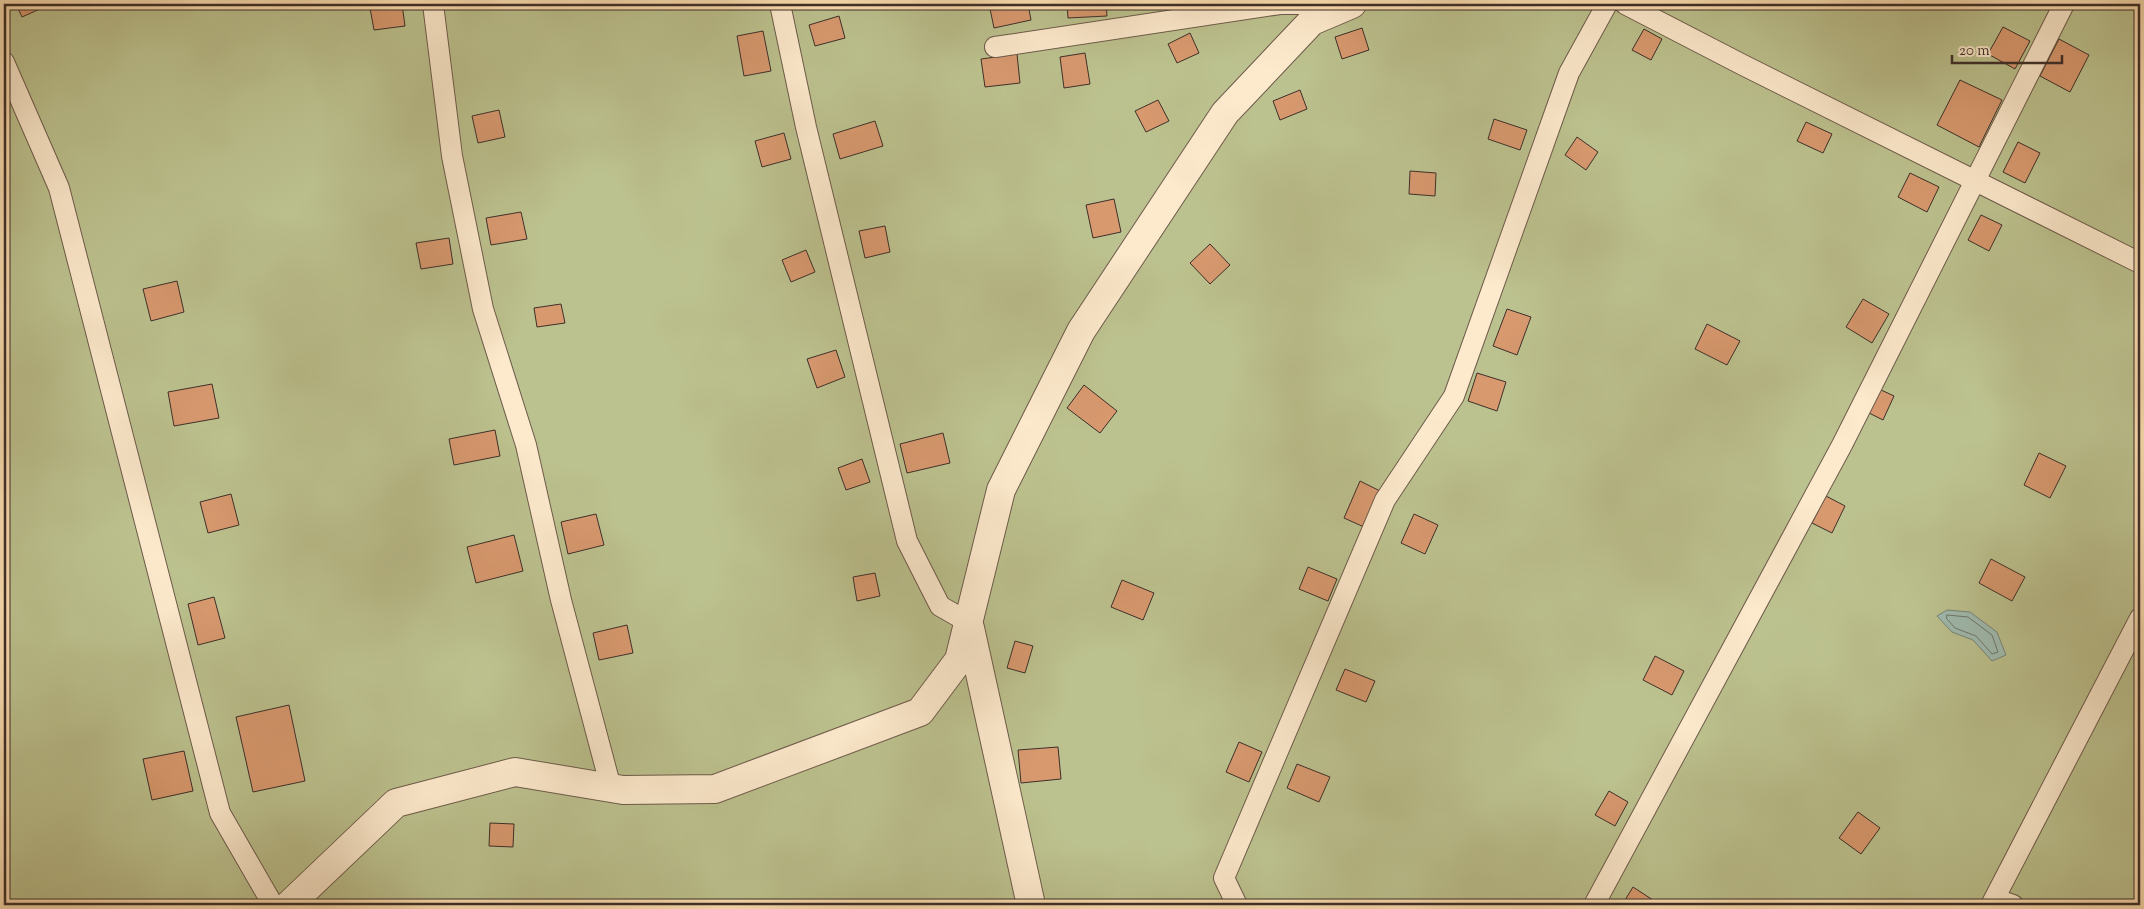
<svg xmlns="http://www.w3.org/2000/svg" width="2144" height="909" font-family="'Sorts Mill Goudy',serif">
<rect width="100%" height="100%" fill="#fcdfb2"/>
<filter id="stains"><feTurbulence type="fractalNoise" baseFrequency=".004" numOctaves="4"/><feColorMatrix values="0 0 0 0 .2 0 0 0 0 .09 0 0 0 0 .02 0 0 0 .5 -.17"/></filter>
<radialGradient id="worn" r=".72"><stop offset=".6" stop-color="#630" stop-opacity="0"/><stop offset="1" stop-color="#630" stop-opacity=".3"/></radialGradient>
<rect fill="#bcc28f" stroke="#7c785c" x="4" y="4" width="2136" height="901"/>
<path fill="#a0bcb1" stroke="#78847b" d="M1947,610L1970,612L1997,632L2006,655L1992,661L1973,640L1952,632L1937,616Z"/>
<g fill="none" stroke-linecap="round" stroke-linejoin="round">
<path stroke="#6e766d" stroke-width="1" d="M1947,615L1968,617L1992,635L1998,652L1992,654L1976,636L1955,628L1947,619Z"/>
</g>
<g fill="#d8996f" stroke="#3d2f29">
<path d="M16,4H51L22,17Z"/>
<path d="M402,4L405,26L374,30L370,8Z"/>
<path d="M989,4H1028L1031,20L994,28Z"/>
<path d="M1067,4H1106L1107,16L1068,18Z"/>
<path d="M839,16L845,38L815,46L809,25Z"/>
<path d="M2003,27L2030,41L2015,69L1988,54Z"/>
<path d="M1362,28L1369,50L1342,59L1335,37Z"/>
<path d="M1644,29L1662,39L1651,60L1632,50Z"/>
<path d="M763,31L771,71L744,76L737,36Z"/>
<path d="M1190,33L1199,53L1177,63L1168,44Z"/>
<path d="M2059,39L2089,55L2070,92L2040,76Z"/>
<path d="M1085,53L1090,84L1064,88L1060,57Z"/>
<path d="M1017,54L1020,83L985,87L981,59Z"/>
<path d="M1960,80L2002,100L1979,147L1937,125Z"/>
<path d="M1300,90L1307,109L1280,120L1273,101Z"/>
<path d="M1158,100L1169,121L1146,132L1135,111Z"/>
<path d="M499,110L505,137L478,143L472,116Z"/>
<path d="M1494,119L1527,130L1520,150L1488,139Z"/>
<path d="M875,121L883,146L840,159L833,134Z"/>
<path d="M1806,122L1832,134L1823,153L1797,141Z"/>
<path d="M784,133L791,159L762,167L755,141Z"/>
<path d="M1577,137L1598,152L1586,170L1565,155Z"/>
<path d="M2018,142L2040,153L2025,183L2003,172Z"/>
<path d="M1410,171L1436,173L1435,196L1409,194Z"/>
<path d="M1910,173L1939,187L1927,212L1898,197Z"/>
<path d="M1114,199L1121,232L1093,238L1086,205Z"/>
<path d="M521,212L527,239L491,245L486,218Z"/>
<path d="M1981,215L2002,225L1989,251L1968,240Z"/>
<path d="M885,226L890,252L865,258L859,231Z"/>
<path d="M449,238L453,264L421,269L416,243Z"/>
<path d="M1210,244L1230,265L1210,284L1190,263Z"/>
<path d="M806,250L815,272L791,282L782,260Z"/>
<path d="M177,281L184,312L151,321L143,289Z"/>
<path d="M1863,299L1889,314L1872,343L1846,327Z"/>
<path d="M561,304L565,323L537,327L534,308Z"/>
<path d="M1507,309L1531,317L1517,355L1493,346Z"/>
<path d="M1707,324L1740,341L1727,365L1695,349Z"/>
<path d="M836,350L845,377L817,388L807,359Z"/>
<path d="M1477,373L1506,382L1497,411L1468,401Z"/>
<path d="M212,384L219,418L174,426L168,392Z"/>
<path d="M1084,385L1117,411L1100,433L1067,408Z"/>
<path d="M1879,389L1894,396L1883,420L1867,412Z"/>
<path d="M495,430L500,456L454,465L449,439Z"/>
<path d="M943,433L950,463L907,473L900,444Z"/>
<path d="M2039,453L2066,466L2050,498L2024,485Z"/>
<path d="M862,459L870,482L846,490L838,468Z"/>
<path d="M1360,481L1380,491L1364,527L1344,518Z"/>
<path d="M231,494L239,525L208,533L200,502Z"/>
<path d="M1826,496L1845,506L1832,533L1812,523Z"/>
<path d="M596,514L604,545L568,554L561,522Z"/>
<path d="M1414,514L1438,525L1425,554L1401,543Z"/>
<path d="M514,535L523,571L476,583L467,547Z"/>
<path d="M1991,559L2025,577L2012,601L1979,583Z"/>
<path d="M1308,567L1337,579L1328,601L1299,589Z"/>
<path d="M875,573L880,596L857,601L853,577Z"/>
<path d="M1122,580L1154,593L1143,620L1111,607Z"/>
<path d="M214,597L225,638L198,645L188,604Z"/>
<path d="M627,625L633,653L599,660L593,633Z"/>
<path d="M1015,641L1033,646L1025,673L1007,668Z"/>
<path d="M1655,656L1684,671L1672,695L1643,680Z"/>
<path d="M1345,669L1375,681L1366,702L1336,690Z"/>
<path d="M289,705L305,781L253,792L236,717Z"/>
<path d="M1239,742L1262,752L1249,782L1226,772Z"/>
<path d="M1058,747L1061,779L1021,783L1018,750Z"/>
<path d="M184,751L193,791L152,800L143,759Z"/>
<path d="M1297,764L1330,777L1319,802L1287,788Z"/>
<path d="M1609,791L1628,802L1615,826L1595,815Z"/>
<path d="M1858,812L1880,828L1861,854L1839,838Z"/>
<path d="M490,823L514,824L513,847L489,846Z"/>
<path d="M1633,887L1656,902L1654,905H1622Z"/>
</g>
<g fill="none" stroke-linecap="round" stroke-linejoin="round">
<defs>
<g id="lane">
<path d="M433,4L452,156L483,309L526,445L561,600L611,788"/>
<path d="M780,4L806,127L907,541L940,606L968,622"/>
<path d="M1625,4L1743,65L2140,263"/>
<path d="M995,47L1280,4H1326"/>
<path d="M4,62L59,188L220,813L273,905"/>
<path d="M1995,899L2013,905"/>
<path d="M1237,905L1224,878L1385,500L1454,396L1569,73L1607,4"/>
<path d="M1594,905L1842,445L2064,4"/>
<path d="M1991,905L2140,618"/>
</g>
<g id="street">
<path d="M970,628L1031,905"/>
<path d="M289,905L396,803L515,772L623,790L715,789L920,712L959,660L1001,490L1081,331L1225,113L1312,21L1352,4"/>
</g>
</defs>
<use href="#lane" stroke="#6d5b4b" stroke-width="22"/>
<use href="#street" stroke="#6d5b4b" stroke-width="30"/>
<use href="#lane" stroke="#fdeacd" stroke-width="20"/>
<use href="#street" stroke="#fdeacd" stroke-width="28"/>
</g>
<rect width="2144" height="909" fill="none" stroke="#fcdfb2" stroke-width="20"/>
<rect x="5" y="5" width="2134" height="899" fill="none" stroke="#3d2f29" stroke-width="2.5"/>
<rect x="10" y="10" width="2124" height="889" fill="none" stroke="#3d2f29"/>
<path d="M1952 55v8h110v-8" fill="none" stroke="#3d2f29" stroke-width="2.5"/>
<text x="1959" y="55" font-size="15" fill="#3d2f29" stroke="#fdeacd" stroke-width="4" paint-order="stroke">20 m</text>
<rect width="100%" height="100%" filter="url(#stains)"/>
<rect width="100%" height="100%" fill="url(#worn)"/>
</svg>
